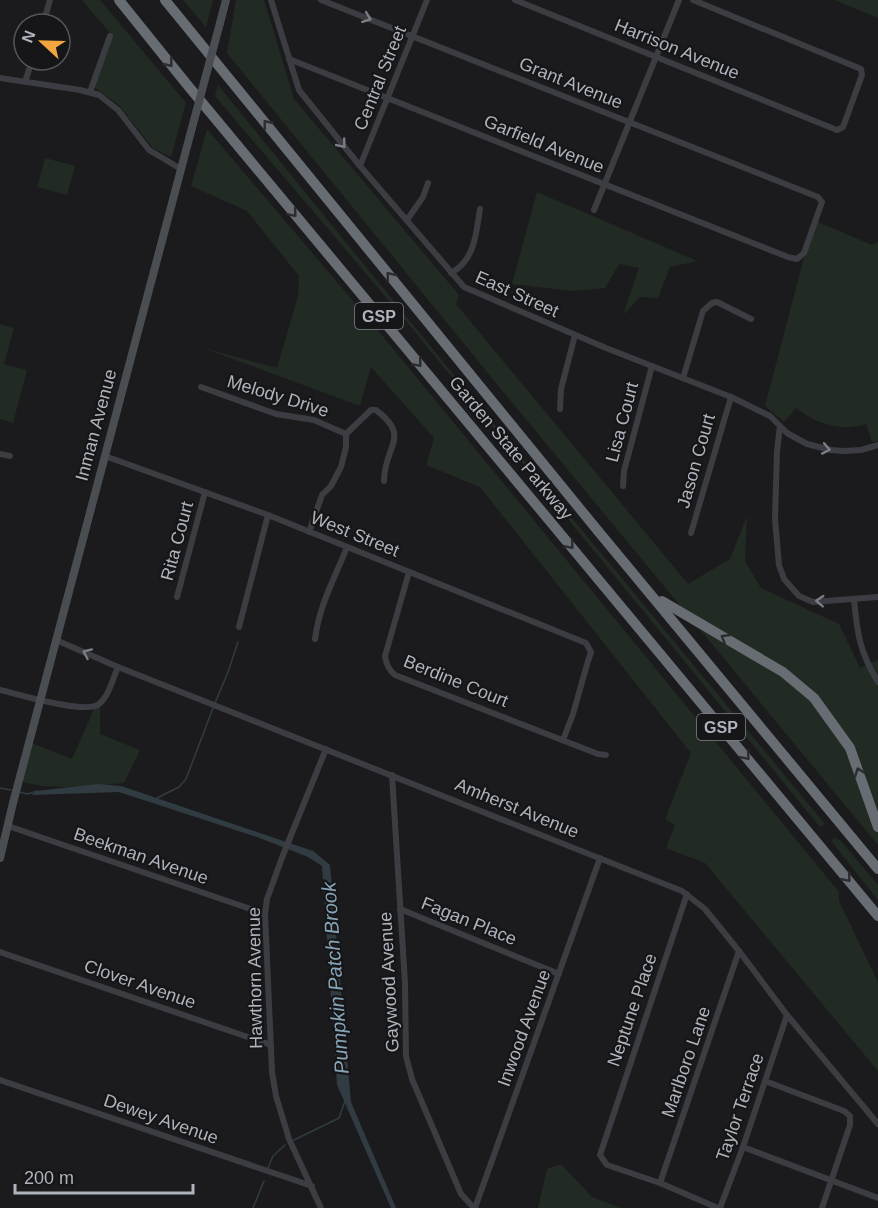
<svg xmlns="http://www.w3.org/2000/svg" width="878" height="1208" font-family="Arial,sans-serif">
<rect width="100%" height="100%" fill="#1b1b1d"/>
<g fill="#222b23">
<path d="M82,0H100L186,103L171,157L153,148L119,105L94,87L111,34Z"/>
<path d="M183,0H213L206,27Z"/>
<path d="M236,0H264L294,99L459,295L456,304L688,584L730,559L747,516L745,561L761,588L839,624L860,668L878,660V845L487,372L227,53Z"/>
<path d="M835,0H878V18Z"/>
<path d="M218,85L466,390L825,824L820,827L397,310L215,96Z"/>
<path d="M207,129L376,328L839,892V901L878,982V1071L705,863L666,848L675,825L665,819L691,753L480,487L426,465L434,438L371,367L360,406L203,348L277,368L298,296L299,276L247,211L191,186Z"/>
<path d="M45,158L75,166L67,195L37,187Z"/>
<path d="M537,192L697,261L670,267L658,298L640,297L623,315L639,268L619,264L605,288L573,291L512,284Z"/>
<path d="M816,221L872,245L878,242V441L872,442L866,424C840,432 817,424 796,408L784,422L765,406L810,235Z"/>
<path d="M0,324L14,328L4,364L27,370L13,423L0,419Z"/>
<path d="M100,704V734L140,750L124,783C89,786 53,791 19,781L29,742L72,759L95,707Z"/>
<path d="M833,838L840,840L878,885V900L832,842Z"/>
<path d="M561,1164L592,1197L621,1208H538L547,1169Z"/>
</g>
<path fill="#303c42" d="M98,784L121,786L313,851L330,865L351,1102L396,1208H391L337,1085L322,866L308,857L257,837L119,792L32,795L36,791Z"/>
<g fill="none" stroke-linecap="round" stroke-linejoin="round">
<g stroke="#303c42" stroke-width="1.5">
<path d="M215,703L228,672L238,642"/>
<path d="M0,788L11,790"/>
<path d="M19,792L28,794L37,791"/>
<path d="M157,798L179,787L186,779L213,708"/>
<path d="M294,1140L339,1118L345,1101"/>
<path d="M268,1168L273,1156L285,1145"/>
<path d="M253,1208L264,1181"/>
</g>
<g stroke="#3c3d42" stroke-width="6">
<path d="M271,0L299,90L360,166L464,287L606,348L731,397L770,416L787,433L807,444L831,450L843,451L861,450L878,445"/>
<path d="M515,0L827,126L837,130L843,127L862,75L861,69L693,0"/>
<path d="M43,24L50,0"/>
<path d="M289,59L788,257L797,259L804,253L822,202L818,197L321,0"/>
<path d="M0,78L80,90L99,95L118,110L149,150L181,169"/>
<path d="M25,82L32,60"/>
<path d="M90,92L110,36"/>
<path d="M360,166L427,0"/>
<path d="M594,210L679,0"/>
<path d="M407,220L423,197L428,183"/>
<path d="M451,273C475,260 476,234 480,209"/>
<path d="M683,378L703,311L712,303L717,302L751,319"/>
<path d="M201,387L276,414L314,420L346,434"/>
<path d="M560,409L561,389L575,335"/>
<path d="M780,426L777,451L775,519L779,565L784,579L799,596L813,602L878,597"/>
<path d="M346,434L371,410H376C412,437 384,446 384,481"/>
<path d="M0,454L10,456"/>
<path d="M105,456L268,515L586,643L591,652L588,661L573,714L563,740"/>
<path d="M623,486L624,471L652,366"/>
<path d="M309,532L322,495L331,486L341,467L346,447V434"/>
<path d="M691,533L731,397"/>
<path d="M409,572L385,656C386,665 389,670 395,675L598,754L606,755"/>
<path d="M177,597L205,492"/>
<path d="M854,599C857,633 860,653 878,682"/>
<path d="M239,627L268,515"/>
<path d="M315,639C320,603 334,580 347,547"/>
<path d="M56,640L118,667L682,891L705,909L739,951L787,1015L878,1124"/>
<path d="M0,690C17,694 87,715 99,704C109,696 113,678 118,667"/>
<path d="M392,775L405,983L406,1056L412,1079L461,1194L474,1208"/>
<path d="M8,826L265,914"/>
<path d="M687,894L600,1155L607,1165L660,1183L718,1208"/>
<path d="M400,909L559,974"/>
<path d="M0,952L271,1045"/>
<path d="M0,1080L312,1186"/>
<path d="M765,1081L844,1111L850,1116V1125L822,1208"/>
<path d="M743,1147L878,1198"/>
<path d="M660,1183L739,951"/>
<path d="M321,1208L289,1139L276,1096L272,1072L265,914L267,899L283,855L326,749"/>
<path d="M475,1208L600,858"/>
<path d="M720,1208L743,1147L787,1015"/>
</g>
<g stroke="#4a4d52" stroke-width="8">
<path d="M220,23L226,0"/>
<path d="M0,858L13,803L193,124"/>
</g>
<g stroke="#686c73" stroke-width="10">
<path d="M119,0L189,87L878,916"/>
<path d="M165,0L598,531L878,869"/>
<path d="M662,601L783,672L814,698L850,748L878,827"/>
</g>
<path stroke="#4a4d52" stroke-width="8" d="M193,124L220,23"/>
</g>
<defs><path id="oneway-chevron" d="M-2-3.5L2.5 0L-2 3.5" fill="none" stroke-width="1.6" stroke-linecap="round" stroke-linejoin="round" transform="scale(1.5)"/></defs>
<g stroke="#7b7e85">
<use href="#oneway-chevron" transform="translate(367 18) rotate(21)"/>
<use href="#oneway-chevron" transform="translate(342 144) rotate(51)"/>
<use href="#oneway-chevron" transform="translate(826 449) rotate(11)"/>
<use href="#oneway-chevron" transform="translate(820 601) rotate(-177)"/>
<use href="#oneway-chevron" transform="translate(87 653) rotate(-156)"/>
</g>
<g stroke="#2a2c2f">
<use href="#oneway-chevron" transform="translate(169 63) rotate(51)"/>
<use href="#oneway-chevron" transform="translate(267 124) rotate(-129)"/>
<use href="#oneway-chevron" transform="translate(293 213) rotate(50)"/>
<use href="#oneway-chevron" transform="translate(390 276) rotate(-129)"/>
<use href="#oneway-chevron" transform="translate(418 363) rotate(50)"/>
<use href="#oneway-chevron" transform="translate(570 545) rotate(50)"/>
<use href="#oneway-chevron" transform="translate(725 638) rotate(-149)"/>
<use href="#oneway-chevron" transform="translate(746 756) rotate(50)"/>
<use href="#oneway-chevron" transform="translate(859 772) rotate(-110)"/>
<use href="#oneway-chevron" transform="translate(847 878) rotate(50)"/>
</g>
<g text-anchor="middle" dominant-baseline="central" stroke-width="4.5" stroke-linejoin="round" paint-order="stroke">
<g fill="#161618" stroke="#80848b" stroke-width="1.5">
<rect x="355" y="303" width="48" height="26" rx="4.5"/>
<rect x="697" y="714" width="48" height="26" rx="4.5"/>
</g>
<g font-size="16" font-weight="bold" fill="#aeb3bc">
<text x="379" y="316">GSP</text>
<text x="721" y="727">GSP</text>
</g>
<g font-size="18" fill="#aeb3bc" stroke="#161618">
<text transform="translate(677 49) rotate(22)">Harrison Avenue</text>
<text transform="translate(380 78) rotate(-68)">Central Street</text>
<text transform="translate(571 83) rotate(22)">Grant Avenue</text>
<text transform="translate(544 144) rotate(22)">Garfield Avenue</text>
<text transform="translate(517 294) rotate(24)">East Street</text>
<text transform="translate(278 396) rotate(17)">Melody Drive</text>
<text transform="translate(622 422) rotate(-75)">Lisa Court</text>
<text transform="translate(96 425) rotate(-75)">Inman Avenue</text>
<text transform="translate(511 448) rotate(50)">Garden State Parkway</text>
<text transform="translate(696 461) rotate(-74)">Jason Court</text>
<text transform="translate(355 534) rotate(22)">West Street</text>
<text transform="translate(177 541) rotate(-75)">Rita Court</text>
<text transform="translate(456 681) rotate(22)">Berdine Court</text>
<text transform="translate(517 808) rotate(22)">Amherst Avenue</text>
<text transform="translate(141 856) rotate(19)">Beekman Avenue</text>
<text transform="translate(469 921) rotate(22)">Fagan Place</text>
<text transform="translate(255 978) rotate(-91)">Hawthorn Avenue</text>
<text transform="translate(389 982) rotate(-93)">Gaywood Avenue</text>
<text transform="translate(140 984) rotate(19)">Clover Avenue</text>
<text transform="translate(632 1010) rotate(-71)">Neptune Place</text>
<text transform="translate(524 1028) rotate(-70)">Inwood Avenue</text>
<text transform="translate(686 1062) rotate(-71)">Marlboro Lane</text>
<text transform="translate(740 1107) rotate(-71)">Taylor Terrace</text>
<text transform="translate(161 1119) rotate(19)">Dewey Avenue</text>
</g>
<g font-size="20" font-style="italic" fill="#86a4b6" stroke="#161618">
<text transform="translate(335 978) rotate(-94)">Pumpkin Patch Brook</text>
</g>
</g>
<g transform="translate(42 42) rotate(292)"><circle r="28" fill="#161618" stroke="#53555a" stroke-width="1.5"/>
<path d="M0-4.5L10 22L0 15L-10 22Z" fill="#f1a43f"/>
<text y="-9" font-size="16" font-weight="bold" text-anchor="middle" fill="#aeb3bc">N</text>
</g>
<path d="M15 1184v9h178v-9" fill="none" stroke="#aeb3bc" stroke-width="3"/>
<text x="24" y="1184" font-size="18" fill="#aeb3bc" stroke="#161618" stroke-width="4.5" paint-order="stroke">200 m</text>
</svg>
